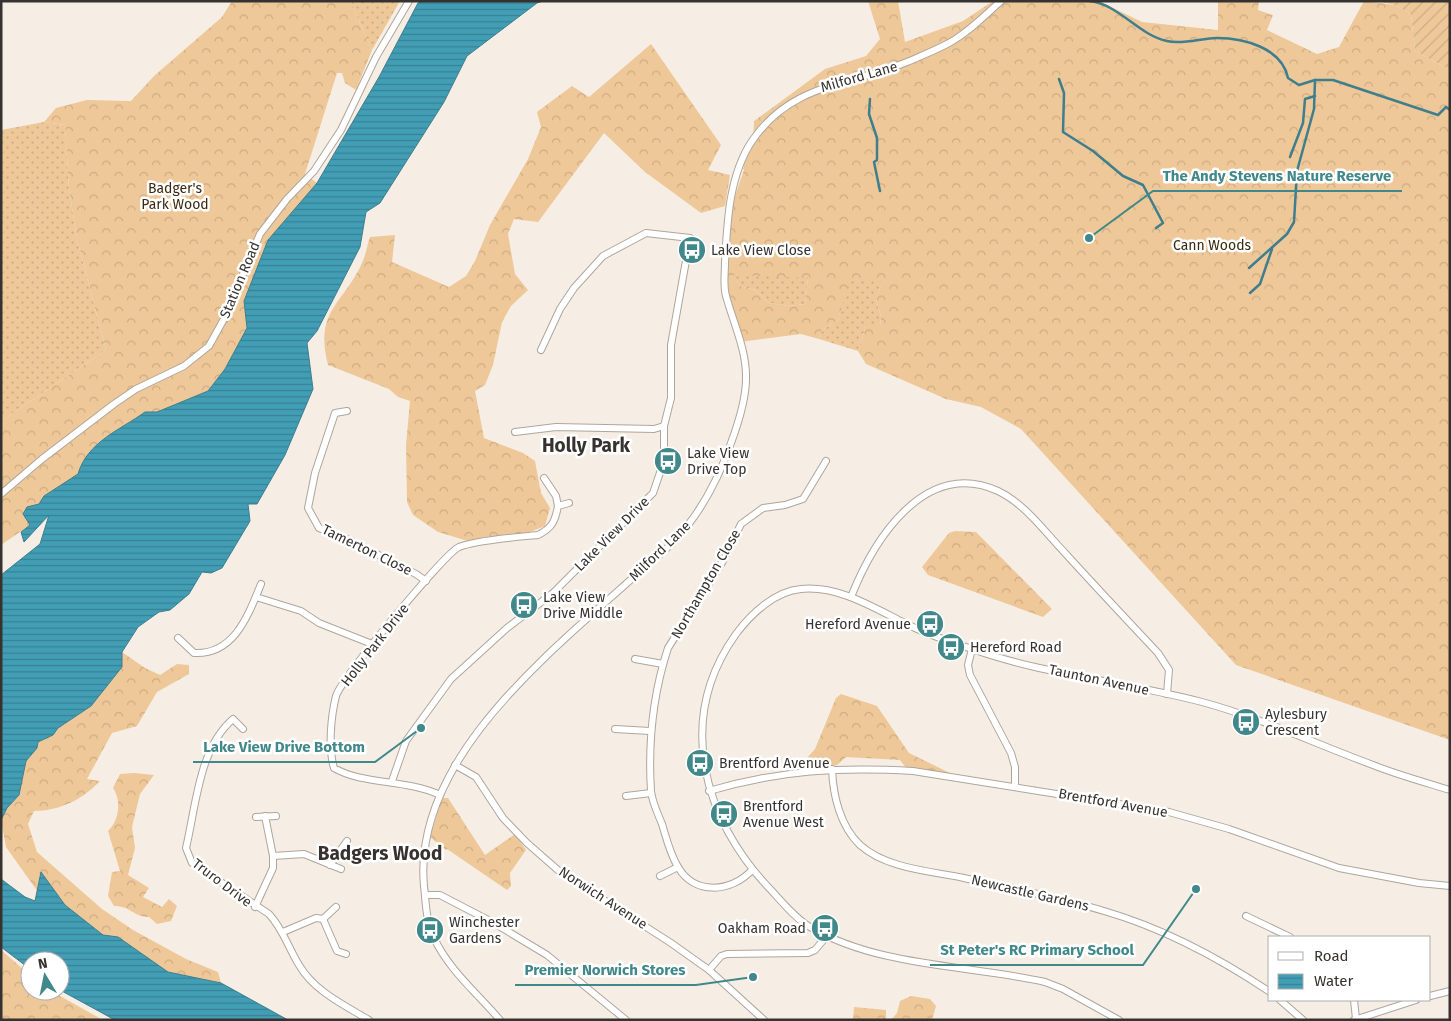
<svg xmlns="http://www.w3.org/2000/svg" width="1451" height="1021" font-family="'Fira Sans',sans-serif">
<defs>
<pattern id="grass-dots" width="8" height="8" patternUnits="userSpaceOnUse" patternTransform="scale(1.25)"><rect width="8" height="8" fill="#eec898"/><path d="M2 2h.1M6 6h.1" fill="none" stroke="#cdac83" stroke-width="1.8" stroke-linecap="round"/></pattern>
<pattern id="forest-crowns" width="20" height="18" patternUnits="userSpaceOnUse" patternTransform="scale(1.25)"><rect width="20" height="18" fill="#eec898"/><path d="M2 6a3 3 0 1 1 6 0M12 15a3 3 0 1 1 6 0" fill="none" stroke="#cdac83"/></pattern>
<pattern id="garden-furrows" width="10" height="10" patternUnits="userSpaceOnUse" patternTransform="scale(1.25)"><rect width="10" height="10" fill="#eec898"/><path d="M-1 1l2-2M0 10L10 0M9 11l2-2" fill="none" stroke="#cdac83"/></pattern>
<pattern id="water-rules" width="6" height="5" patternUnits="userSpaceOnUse" patternTransform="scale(1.25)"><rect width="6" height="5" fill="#429eb5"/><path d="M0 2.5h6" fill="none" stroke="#388194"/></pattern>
</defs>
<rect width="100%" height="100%" fill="#f6eee4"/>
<g fill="url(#grass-dots)">
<path d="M350,1H400L372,50Z"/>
<path d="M44,122L65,125L69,189L77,239L106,350L1,421V130Z"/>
<path d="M810,262L805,304L789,306L769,303L755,290L740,286L726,268Z"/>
<path d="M889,263L876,299L881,317L880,326H866L858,351L819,339L822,330L838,320L852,268Z"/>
</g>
<g fill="url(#forest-crowns)" fill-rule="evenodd">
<path d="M232,1H350L372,50L356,90L345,83L342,73H337L305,174L317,183L268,240L244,301L247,328L225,369L208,391L157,412H145C120,430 86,442 78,474L44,496L30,525L1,545V421L106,350L77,239L69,189L65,125L44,122L56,108L87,100L131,101L154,76L222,17Z"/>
<path d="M868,1H898L905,42L963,21L993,1H1099L1142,22L1218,30V1H1259L1258,10L1273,15L1267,30L1317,54L1339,47L1364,1L1395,5L1411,14L1415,51L1450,70V740L1236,665L1021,429L981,407L946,399L866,364L858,351L866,326H880L881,317L876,299L882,282L850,280L838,320L822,330L819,339L801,334L740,342L726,291L730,210L744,170L743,169C748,149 754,142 754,121L825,69L866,56L880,39ZM732,275L808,278L805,304L789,306L769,303L755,290L740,286Z"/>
<path d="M651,44L721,145L708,170L730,175L725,206L701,213L645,172L604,133L538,222L514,219L508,234L515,274L528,290L511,306L502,322L493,365L485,385L475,391L484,438L523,453L535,461L541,493L550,508L545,526L530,532L468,541L438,532L413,515L407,502L406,445L410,401L398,397L389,389L328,365C314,310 343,305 362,263C366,255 367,245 370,237L395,235L392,262L449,287L466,276L475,261L490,225L528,159L541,127L537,112L572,86L589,97Z"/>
<path d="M955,531L976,532L1052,609L1043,617L928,575L922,567L949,533Z"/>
<path d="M122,652L145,668L160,675L177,664L189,665V674L157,692L137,726L112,733L87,779L100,781C83,799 60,811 34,811L28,824L37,852L102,909L133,930L186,959L218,972L221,983L168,972L118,937L103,935L65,905L41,873L38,892L6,847L1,820L7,808L19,795L26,761L37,748L38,742L53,735L58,728L91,706L122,667Z"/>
<path d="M841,694L877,706L909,753L952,774L906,768L900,760L846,757L837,765L798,768L815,749L836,698Z"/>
<path d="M134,773L154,775L140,794L132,827L135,848L128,875L149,888L143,897L162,907L169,899L177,906L171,921L157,924L149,917C133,917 131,906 114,906L108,896L112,872L120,871L108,831C119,821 122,801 113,788L120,774Z"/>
<path d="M442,798H448L485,855L515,834L526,850L510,873L511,886L507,890L447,849L446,850L430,837Z"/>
<path d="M1,950L30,975V991H51L103,1020H3L1,1018Z"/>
<path d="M911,996L930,999L936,1006L932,1020H891L897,1013L900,1001Z"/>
<path d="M854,1007L886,1010V1020H853Z"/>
</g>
<path fill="url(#garden-furrows)" d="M1377,1H1450V70L1415,51L1411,14L1395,5Z"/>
<g fill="url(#water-rules)" stroke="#3e7e8d">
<path d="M423,1H543L537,3L467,56L444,102L380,203L366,212L360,247L317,331L307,343L313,389L285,455L257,504H248L250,521L222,568L211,573L202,572L189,594L170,610L159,612L138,627L122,652V667L91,706L58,728L53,735L38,742L37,748L26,761L19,795L7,808L1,820V575L40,544L49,515L24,542L21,532L30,525L23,514L27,507L39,504L44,496L78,474C87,442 120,430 145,412H157L208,391L225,369L247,328L244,301L268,240L317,183L379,77L418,3Z"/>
<path d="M41,872L65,905L103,935L118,937L168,972L221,983L288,1020H115L60,990V961H30V969L1,947V879L25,897L35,901Z"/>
</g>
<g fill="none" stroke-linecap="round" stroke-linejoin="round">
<g stroke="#3e7e8d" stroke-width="2.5">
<path d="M1089,1C1119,4 1138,35 1167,41C1182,45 1202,38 1217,38C1244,38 1282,48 1288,78L1299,85L1315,80H1333L1438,115L1446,107L1450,110"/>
<path d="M1059,79L1064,93L1063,132L1093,151L1123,176L1143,185L1163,223L1156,228"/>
<path d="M870,99L869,114L877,138V160L874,162L880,191"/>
<path d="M1290,157L1303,123L1305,99L1315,96"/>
<path d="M1249,268L1287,234L1294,222L1297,171L1314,109L1315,80"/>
<path d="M1250,293L1260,284L1272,249"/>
</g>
<defs>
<g id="street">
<path d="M347,411L335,413L315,473L308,508L319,528L349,540L416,574L426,581"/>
<path d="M515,432L556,427L654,429L664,426"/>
<path d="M544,478L556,496L558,506"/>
<path d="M1,494L42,459L114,404L136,389L184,366L209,346L225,317L260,234L287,199L314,171L341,130L376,57L409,1"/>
<path d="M256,597L301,611L319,623L372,644"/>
<path d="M851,597C874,539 925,458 998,491C1024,503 1045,532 1065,553C1095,586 1126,619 1158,653L1169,670L1167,694"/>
<path d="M178,638L194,653C234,655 248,616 261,584"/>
<path d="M972,649L968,665L970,675L1011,753L1015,767V786"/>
<path d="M635,659L663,664"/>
<path d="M243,729L233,719C199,748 196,806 186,848L192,863L269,914C283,929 288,947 299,965C314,991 344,1005 369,1020"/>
<path d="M615,729L650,731"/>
<path d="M455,765L476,777L503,818L527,843L559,871L671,943L709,970L764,1020"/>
<path d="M832,769C833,795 840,826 860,845C887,869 931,871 964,878C1011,888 1058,897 1104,911C1163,928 1219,958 1270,992"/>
<path d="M392,781L406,741L451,679L507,628L553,593L653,493L664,461V426L671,398V345L690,238L646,233L603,256L574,288L560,309L541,350"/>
<path d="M709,791C781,770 839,767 913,771L1169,812L1229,829L1339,868L1419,883L1450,886"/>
<path d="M440,795C406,779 363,785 334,768C328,748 331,716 336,696C341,679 444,554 459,547C477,540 518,537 538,535C552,528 555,522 558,506L569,503"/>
<path d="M626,796L651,793"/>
<path d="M256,817L276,816"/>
<path d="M273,856L304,854L341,869"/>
<path d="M330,865L347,841"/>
<path d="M752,870C731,893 694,895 678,867C670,854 666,837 662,824C658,814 652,802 651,791C648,743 653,694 668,648L723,561L741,524L763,508L785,505L803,499L826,461"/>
<path d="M660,876L678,867"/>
<path d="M425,895H440L494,923L547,955L626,1020"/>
<path d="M255,907L273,868V856L265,816"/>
<path d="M1246,916L1290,937"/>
<path d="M323,919L337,951L346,954"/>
<path d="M283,932L316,918L323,919L336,907"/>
<path d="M709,970L721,956L727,954L808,953L815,950L826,937"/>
<path d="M1430,996L1450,991"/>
<path d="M1280,1000L1303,1020"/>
<path d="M1354,1000L1356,1019"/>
<path d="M500,1020C477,993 449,970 434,938C426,922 426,903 424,886C412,759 552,651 636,575C649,563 663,553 675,540C700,514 719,477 731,443C738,424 746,399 746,379C747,351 733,322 726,296C723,285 725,274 725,263C727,223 729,175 752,141C792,82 850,86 907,62C921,56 936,50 949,43C968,33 985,15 1001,1"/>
<path d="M1119,1020L1063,989L1045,982C969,965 878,967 810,927C796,919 783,903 771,890C703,820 675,719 736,634C751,614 775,591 801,589C842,585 880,612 915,628C933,636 953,643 972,649C1046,675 1126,682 1202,702C1261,718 1316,744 1373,765C1398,775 1424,782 1450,790"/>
<path d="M1354,1020L1416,1000"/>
</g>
</defs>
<use href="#street" stroke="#aea69d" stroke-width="8"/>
<use href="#street" stroke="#fff" stroke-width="6"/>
</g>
<defs>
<symbol id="bus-disc" viewBox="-11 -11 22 22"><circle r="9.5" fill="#40888a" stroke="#fff"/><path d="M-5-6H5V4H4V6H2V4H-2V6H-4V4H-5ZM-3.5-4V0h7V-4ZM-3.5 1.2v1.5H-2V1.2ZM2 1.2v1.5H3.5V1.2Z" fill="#fff"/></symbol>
</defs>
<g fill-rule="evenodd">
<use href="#bus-disc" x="676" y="234" width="32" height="32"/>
<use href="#bus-disc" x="652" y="445" width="32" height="32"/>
<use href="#bus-disc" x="508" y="589" width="32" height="32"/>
<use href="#bus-disc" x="914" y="608" width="32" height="32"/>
<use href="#bus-disc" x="935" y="631" width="32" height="32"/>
<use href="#bus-disc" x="1230" y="706" width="32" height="32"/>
<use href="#bus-disc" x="684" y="747" width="32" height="32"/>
<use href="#bus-disc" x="708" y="798" width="32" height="32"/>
<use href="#bus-disc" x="809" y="912" width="32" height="32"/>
<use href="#bus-disc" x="414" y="914" width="32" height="32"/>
</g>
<g text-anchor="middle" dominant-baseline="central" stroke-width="5" stroke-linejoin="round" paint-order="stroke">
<g font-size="14" fill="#35322f" stroke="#fff">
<text transform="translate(859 77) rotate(-16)">Milford Lane</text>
<text transform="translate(240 280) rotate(-67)">Station Road</text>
<text transform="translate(612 534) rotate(-45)">Lake View Drive</text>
<text transform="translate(367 550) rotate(26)">Tamerton Close</text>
<text transform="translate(660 551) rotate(-44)">Milford Lane</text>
<text transform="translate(706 584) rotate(-60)">Northampton Close</text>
<text transform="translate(375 645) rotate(-52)">Holly Park Drive</text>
<text transform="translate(1099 680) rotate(12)">Taunton Avenue</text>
<text transform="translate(1113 803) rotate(10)">Brentford Avenue</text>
<text transform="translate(222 883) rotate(37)">Truro Drive</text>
<text transform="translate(1030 893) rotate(13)">Newcastle Gardens</text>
<text transform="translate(603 898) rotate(33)">Norwich Avenue</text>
</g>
<g font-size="14" fill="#3c290f" stroke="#fff">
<text x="175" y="188">Badger's<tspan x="175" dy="16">Park Wood</tspan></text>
<text x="1212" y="245">Cann Woods</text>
</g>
<g font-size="14" fill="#35322f" stroke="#fff" text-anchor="start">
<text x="711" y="250">Lake View Close</text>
<text x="687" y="453">Lake View<tspan x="687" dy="16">Drive Top</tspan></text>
<text x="543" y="597">Lake View<tspan x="543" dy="16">Drive Middle</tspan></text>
<text x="911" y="624" text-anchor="end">Hereford Avenue</text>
<text x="970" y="647">Hereford Road</text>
<text x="1265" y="714">Aylesbury<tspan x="1265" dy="16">Crescent</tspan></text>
<text x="719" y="763">Brentford Avenue</text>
<text x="743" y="806">Brentford<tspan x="743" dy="16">Avenue West</tspan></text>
<text x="449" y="922">Winchester<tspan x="449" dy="16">Gardens</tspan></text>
<text x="806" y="928" text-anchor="end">Oakham Road</text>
</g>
<g font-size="19" font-weight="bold" fill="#35322f" stroke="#fff">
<text x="586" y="445">Holly Park</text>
<text x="380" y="853">Badgers Wood</text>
</g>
</g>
<path fill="none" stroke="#40888a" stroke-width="2" d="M1089 238L1153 191H1402M421 728L375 762H193M1196 889L1143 965H930M753 977L696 985H515"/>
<g fill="#40888a" stroke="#fff" stroke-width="2">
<circle cx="1089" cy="238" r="5"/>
<circle cx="421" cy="728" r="5"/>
<circle cx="1196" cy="889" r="5"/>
<circle cx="753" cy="977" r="5"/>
</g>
<g font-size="15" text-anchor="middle" font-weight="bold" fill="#40888a" stroke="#fff" stroke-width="5" stroke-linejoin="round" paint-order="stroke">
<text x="1277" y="181">The Andy Stevens Nature Reserve</text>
<text x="284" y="752">Lake View Drive Bottom</text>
<text x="1037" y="955">St Peter's RC Primary School</text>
<text x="605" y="975">Premier Norwich Stores</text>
</g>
<rect width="1451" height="1021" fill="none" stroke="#35322f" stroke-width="5"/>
<rect x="1268" y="936" width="162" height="65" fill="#ffffff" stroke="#aeadac"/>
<rect x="1278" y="952" width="25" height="8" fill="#ffffff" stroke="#aeadac"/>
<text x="1314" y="961" font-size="15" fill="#35322f">Road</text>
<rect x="1278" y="974" width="25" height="15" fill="url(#water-rules)" stroke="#aeadac"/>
<text x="1314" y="986" font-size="15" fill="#35322f">Water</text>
<g transform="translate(45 976) rotate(350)"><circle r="24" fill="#ffffff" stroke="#aeadac"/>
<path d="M0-4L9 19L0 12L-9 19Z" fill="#40888a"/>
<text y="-8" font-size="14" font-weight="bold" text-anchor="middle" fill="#35322f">N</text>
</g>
</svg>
